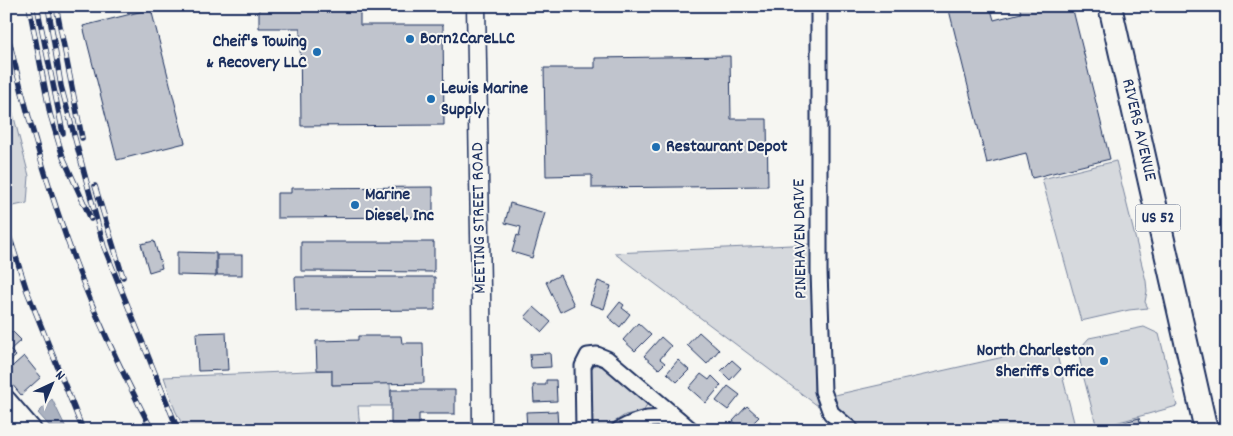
<svg xmlns="http://www.w3.org/2000/svg" width="1233" height="436" font-family="Dekko,sans-serif">
<rect width="100%" height="100%" fill="#f6f6f2"/>
<filter id="ink" filterUnits="userSpaceOnUse"><feTurbulence type="fractalNoise" baseFrequency=".02" numOctaves="2"/><feDisplacementMap in="SourceGraphic" scale="10" xChannelSelector="R" yChannelSelector="G"/><feConvolveMatrix kernelMatrix="1 2 1 2 8 2 1 2 1" color-interpolation-filters="sRGB"/></filter>
<g filter="url(#ink)">
<g fill="#d6d9dd" stroke="#78849e">
<path d="M6,86L29,176L27,203L9,207L6,201Z"/>
<path d="M1116,161L1146,281L1147,291L1145,302L1148,308L1129,310L1081,321L1042,179Z"/>
<path d="M814,244V391L818,406L614,253Z"/>
<path d="M1144,327L1159,334L1177,406L1097,428L1081,367L1079,353L1082,346L1089,338Z"/>
<path d="M1048,347L1057,355L1076,430H865L834,405L835,395Z"/>
<path d="M597,364L603,366L645,401L647,404L644,411L625,415L602,430H591L590,368Z"/>
<path d="M332,370V385L390,383L391,406H358L360,430H185L175,410L164,377Z"/>
</g>
<path fill="#abb2c0" stroke="#717e99" d="M52,399L67,430H53L38,413Z"/>
<g fill="#c0c4cd" stroke="#1b2f5e">
<path d="M259,6H360V25H443L444,125L301,126L300,28H259Z"/>
<path d="M948,6H990L994,20L1021,13L1019,6H1072L1110,159L1032,178L1026,153L987,163Z"/>
<path d="M151,9L185,143L117,160L83,26Z"/>
<path d="M730,56L731,119H767L768,186L592,188V175L546,176L544,68H595V58Z"/>
<path d="M433,187V217L277,218V193H291V188Z"/>
<path d="M510,203L545,213L532,258L512,252L517,235L519,236L521,227L505,223Z"/>
<path d="M154,241L162,268L149,272L141,244Z"/>
<path d="M301,242H434V272L301,271Z"/>
<path d="M177,252L216,253V276L177,275Z"/>
<rect x="217" y="255" width="25" height="20"/>
<path d="M560,275L574,305L560,312L546,282Z"/>
<path d="M295,277H435V310L296,311Z"/>
<path d="M598,281L611,286L604,309L590,304Z"/>
<path d="M620,302L624,305L622,308L630,314L620,327L608,317Z"/>
<path d="M534,307L551,322L542,332L525,317Z"/>
<path d="M638,323L651,335L635,351L623,340Z"/>
<path d="M12,331L21,340L10,350L16,356L6,365V337Z"/>
<path d="M226,332L228,370L198,371L196,333Z"/>
<path d="M699,332L719,350L707,364L687,345Z"/>
<path d="M358,336H401L402,343H423L424,383L332,385V370H317L316,341L358,340Z"/>
<path d="M661,337L671,346L660,359L665,363L659,369L644,356Z"/>
<path d="M550,353L551,367L531,368L530,354Z"/>
<path d="M24,356L41,377L21,395L6,377V372Z"/>
<path d="M678,360L689,370L677,382L667,373Z"/>
<path d="M732,360L741,368L730,380L721,371Z"/>
<path d="M701,374L709,380L712,376L721,385L706,403L689,388Z"/>
<path d="M546,380H556L557,401L534,402L533,385H546Z"/>
<path d="M728,386L740,395L728,410L716,401Z"/>
<path d="M391,390H455V414H419V424H391Z"/>
<path d="M747,406L759,417L746,430H743L733,421Z"/>
<path d="M557,411L558,428L527,429L526,412Z"/>
<path d="M1139,418L1142,430H1115L1114,425Z"/>
<path d="M769,421L781,430H762Z"/>
<path d="M1170,423L1172,430H1146Z"/>
</g>
<g fill="none" stroke-linecap="round" stroke-linejoin="round">
<defs>
<g id="minor">
<path d="M819,6V271L823,391L831,413L851,430"/>
<path d="M584,430L583,366L588,356L597,355L607,359L691,430"/>
<path d="M619,430C642,417 653,417 679,420"/>
</g>
<path id="tertiary" d="M476,6L481,289L482,430"/>
<g id="secondary">
<path d="M6,401L31,430"/>
<path d="M6,429L7,430"/>
</g>
<path id="primary" d="M1110,6L1206,430"/>
</defs>
<use href="#minor" stroke="#1b2f5e" stroke-width="19"/>
<use href="#tertiary" stroke="#1b2f5e" stroke-width="21"/>
<use href="#secondary" stroke="#1b2f5e" stroke-width="24"/>
<use href="#primary" stroke="#1b2f5e" stroke-width="26"/>
<use href="#minor" stroke="#f6f6f2" stroke-width="15"/>
<use href="#tertiary" stroke="#f6f6f2" stroke-width="18"/>
<use href="#secondary" stroke="#f6f6f2" stroke-width="20"/>
<use href="#primary" stroke="#f6f6f2" stroke-width="22"/>
<defs>
<g id="rail">
<path d="M29,6L50,114L63,157L91,219"/>
<path d="M37,6L63,133"/>
<path d="M48,6L61,86L104,247L178,430"/>
<path d="M56,6L82,138"/>
<path d="M6,28C25,108 47,187 76,264C97,321 124,376 152,430"/>
<path d="M95,186L123,277"/>
<path d="M6,226L27,291L83,430"/>
</g>
</defs>
<use href="#rail" stroke="#1b2f5e" stroke-width="5.5"/>
<use href="#rail" stroke="#f6f6f2" stroke-width="4" stroke-dasharray="11" stroke-linecap="butt"/>
</g>
</g>
<g fill="#1f6fb2" stroke="#f6f6f2" stroke-width="2">
<circle cx="410" cy="39" r="5"/>
<circle cx="317" cy="52" r="5"/>
<circle cx="431" cy="99" r="5"/>
<circle cx="656" cy="147" r="5"/>
<circle cx="355" cy="205" r="5"/>
<circle cx="1104" cy="361" r="5"/>
</g>
<g text-anchor="middle" dominant-baseline="central" stroke-width="4" stroke-linejoin="round" paint-order="stroke">
<rect fill="#f6f6f2" stroke="#5d6b8a" stroke-width="1" x="1135.5" y="204.5" width="45" height="27" rx="4"/>
<g font-size="16" font-weight="bold" fill="#1b2f5e">
<text x="1158" y="218">US 52</text>
</g>
<g font-size="18" font-weight="bold" fill="#1b2f5e" stroke="#f6f6f2" text-anchor="start">
<text x="420" y="39">Born2CareLLC</text>
<text x="307" y="42" text-anchor="end">Cheif's Towing<tspan x="307" dy="21">&amp; Recovery LLC</tspan></text>
<text x="441" y="89">Lewis Marine<tspan x="441" dy="21">Supply</tspan></text>
<text x="666" y="147">Restaurant Depot</text>
<text x="365" y="195">Marine<tspan x="365" dy="21">Diesel, Inc</tspan></text>
<text x="1094" y="351" text-anchor="end">North Charleston<tspan x="1094" dy="21">Sheriffs Office</tspan></text>
</g>
<g font-size="18" fill="#1b2f5e" stroke="#f6f6f2">
<text transform="translate(1138 130) rotate(77)">RIVERS AVENUE</text>
<text transform="translate(480 218) rotate(-91)">MEETING STREET ROAD</text>
<text transform="translate(801 239) rotate(-91)">PINEHAVEN DRIVE</text>
</g>
</g>
<rect width="1233" height="436" fill="none" stroke="#f6f6f2" stroke-width="25"/>
<rect x="12" y="12" width="1208" height="411" fill="none" stroke="#1b2f5e" stroke-width="2" filter="url(#ink)"/>
<g transform="translate(52 384) rotate(44)" stroke="#f6f6f2" stroke-width="4" paint-order="stroke">
<path d="M0-4L9 19L0 12L-9 19Z" fill="#1b2f5e"/>
<text y="-8" font-size="14" font-weight="bold" text-anchor="middle" fill="#1b2f5e">N</text>
</g>
</svg>
